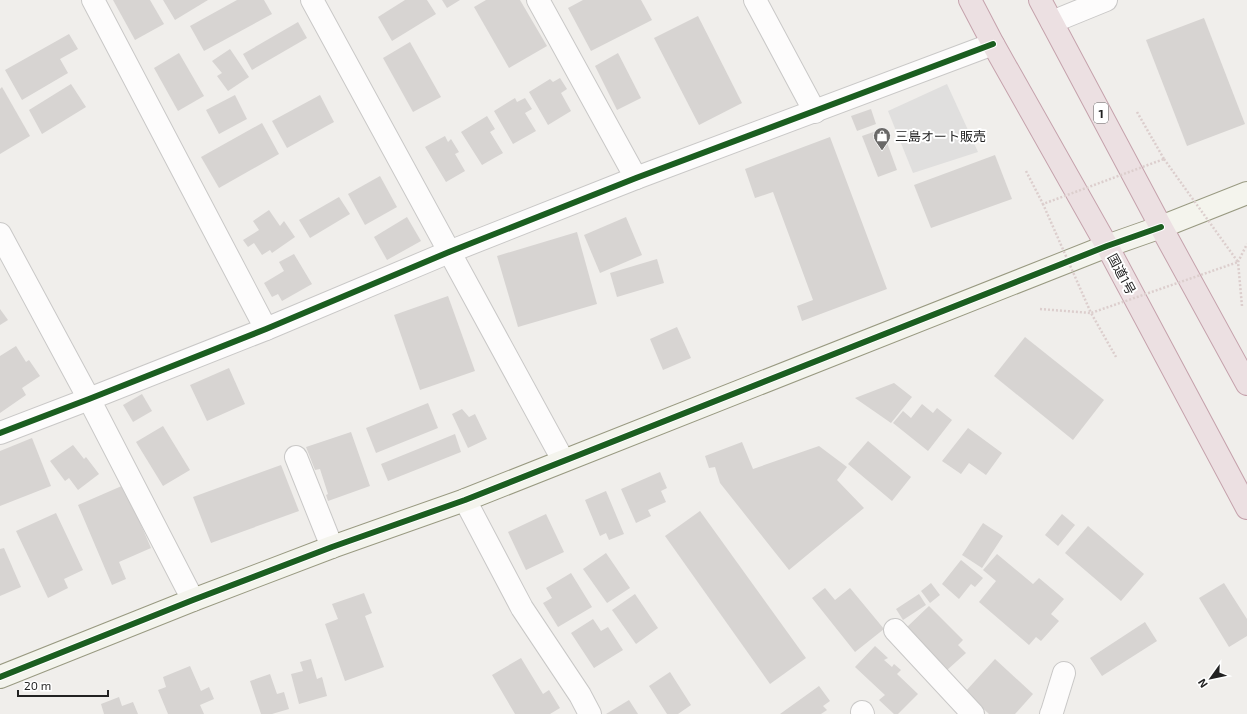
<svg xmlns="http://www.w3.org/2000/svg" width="1247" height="714" font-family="'Exo 2','Noto Sans JP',sans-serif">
<rect width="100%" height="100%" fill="#f0eeeb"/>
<path fill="#e0dfde" d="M947,84L978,152L913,173L888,111Z"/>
<g fill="#d7d4d2">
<path d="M113,0H150L164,24L135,40Z"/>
<path d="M163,0H208L175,20Z"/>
<path d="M237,0H264L272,14L204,51L190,26Z"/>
<path d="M405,0H427L436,14L392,41L378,17Z"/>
<path d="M442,0H460L447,8Z"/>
<path d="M486,0H520L547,46L509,68L474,7Z"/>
<path d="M583,0H641L652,20L591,51L568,8Z"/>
<path d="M698,16L742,103L699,125L654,38Z"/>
<path d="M1204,18L1245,124L1187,146L1146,40Z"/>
<path d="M298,22L307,38L252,70L243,54Z"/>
<path d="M69,34L78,49L60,59L68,73L22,100L5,70Z"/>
<path d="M410,42L441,97L413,112L383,58Z"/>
<path d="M230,49L249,77L228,91L217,76L222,73L212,61Z"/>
<path d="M179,53L204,96L178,111L154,68Z"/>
<path d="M618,53L641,98L617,110L595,66Z"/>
<path d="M560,78L567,89L561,93L571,111L548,125L529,92L550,79L553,82Z"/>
<path d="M71,84L86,107L42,134L29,110Z"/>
<path d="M2,87L30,136L0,154V89Z"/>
<path d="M235,95L247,119L219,134L206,110Z"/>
<path d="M320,95L334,122L287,148L272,121Z"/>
<path d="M515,98L517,102L525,98L532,109L525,113L536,131L513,144L494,111Z"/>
<path d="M871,109L876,124L857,131L851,116Z"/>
<path d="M487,116L495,129L490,132L503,153L482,165L461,132Z"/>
<path d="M262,123L279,154L219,188L201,157Z"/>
<path d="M882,129L897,170L878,177L862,136Z"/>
<path d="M445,136L448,142L451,139L459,152L455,154L465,171L446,182L425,147Z"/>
<path d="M830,137L887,289L802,321L797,306L813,300L773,192L755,198L745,169Z"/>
<path d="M995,155L1012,199L931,228L914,185Z"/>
<path d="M380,176L397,207L365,225L348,194Z"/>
<path d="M339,197L350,214L310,238L299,220Z"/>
<path d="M269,210L280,226L284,221L295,237L272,253L270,250L262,255L254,243L248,247L243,240L259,230L253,221Z"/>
<path d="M407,217L421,241L387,260L374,237Z"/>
<path d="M626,217L642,255L600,273L584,235Z"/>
<path d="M577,232L597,304L518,327L497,256Z"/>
<path d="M294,254L312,284L282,301L278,294L272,297L264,283L284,271L279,262Z"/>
<path d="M657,259L664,283L617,297L610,273Z"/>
<path d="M448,296L475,371L420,390L394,315Z"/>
<path d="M0,309L8,320L0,325Z"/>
<path d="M677,327L691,358L663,370L650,339Z"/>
<path d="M1025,337L1104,400L1073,440L994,376Z"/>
<path d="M16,346L26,362L29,360L40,376L22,388L26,395L0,413V356Z"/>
<path d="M229,368L245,404L207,421L190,385Z"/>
<path d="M894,383L912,397L891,423L855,398Z"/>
<path d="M142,394L152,411L133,422L123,405Z"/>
<path d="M428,403L438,428L376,453L366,428Z"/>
<path d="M922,404L933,413L937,408L952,420L928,451L893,423L903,411L911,418Z"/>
<path d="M462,409L469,417L475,414L487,439L468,448L452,414Z"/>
<path d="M163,426L190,470L163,486L136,442Z"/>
<path d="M968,428L1002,453L986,475L969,463L961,474L942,461Z"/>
<path d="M351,432L370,486L328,501L326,495L328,494L320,469L315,470L306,447Z"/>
<path d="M455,434L461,452L388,481L381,464Z"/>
<path d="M32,438L51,486L0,506V451Z"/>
<path d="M868,441L911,477L892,501L848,464Z"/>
<path d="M742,442L753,469L819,446L847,467L837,480L864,508L789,570L720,483L715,467L709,468L705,456Z"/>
<path d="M73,445L84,459L86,457L99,474L78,490L69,478L65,481L50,461Z"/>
<path d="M281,465L299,511L211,543L193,497Z"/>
<path d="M660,472L667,488L661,491L666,502L648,510L651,516L636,523L621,489Z"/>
<path d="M124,485L151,548L119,562L126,579L112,585L78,505Z"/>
<path d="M606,491L624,534L609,540L606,533L600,536L585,500Z"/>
<path d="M700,511L806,658L770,684L665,536Z"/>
<path d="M56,513L83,570L64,579L68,588L48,598L16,531Z"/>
<path d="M546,514L564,552L526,570L508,532Z"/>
<path d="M1062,514L1075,525L1058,546L1045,535Z"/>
<path d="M983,523L1003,536L982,568L962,555Z"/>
<path d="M1088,526L1144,574L1121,601L1065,553Z"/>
<path d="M4,548L21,587L0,596V549Z"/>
<path d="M606,553L630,588L607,603L583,569Z"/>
<path d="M997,554L1033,584L1039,578L1064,599L1051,614L1059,621L1041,641L1036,637L1029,645L979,602L996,581L983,570Z"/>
<path d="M961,560L983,578L975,587L971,584L959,599L942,584Z"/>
<path d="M571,573L592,607L558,627L543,603L552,598L546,588Z"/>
<path d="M931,583L940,595L930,603L921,591Z"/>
<path d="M1224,583L1247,619V636L1229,647L1199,598Z"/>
<path d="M825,588L835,600L850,588L884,629L855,652L812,598Z"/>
<path d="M364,593L372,613L365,616L384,667L345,681L325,624L338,619L332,604Z"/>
<path d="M635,594L658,628L636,644L612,610Z"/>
<path d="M919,594L926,605L903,620L896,609Z"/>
<path d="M929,606L963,640L958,645L966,653L947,670L906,628Z"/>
<path d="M593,619L601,631L608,627L623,650L594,668L571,633Z"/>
<path d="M1145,622L1157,641L1102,676L1090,658Z"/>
<path d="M875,646L888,658L884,660L892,667L894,664L901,670L897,674L918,694L898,714H894L879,700L885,695L855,667Z"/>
<path d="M521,658L543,694L549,690L560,708L550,714H515L492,675Z"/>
<path d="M311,659L317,679L322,677L327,696L299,704L291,674L303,671L300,662Z"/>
<path d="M995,659L1033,694L1015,714H989L965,692Z"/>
<path d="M190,666L201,691L209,687L214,699L200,705L204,714H168L158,690L166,687L163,677Z"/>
<path d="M670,672L691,705L678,714H667L649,686Z"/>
<path d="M270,674L277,694L284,692L289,709L272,714H261L250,681Z"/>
<path d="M819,686L830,701L823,706L827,710L821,714H780Z"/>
<path d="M119,697L122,706L133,702L138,714H104L101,704Z"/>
<path d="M629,700L638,714H606Z"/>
</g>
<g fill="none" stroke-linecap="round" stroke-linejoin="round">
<defs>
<g id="street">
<path d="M93,0L266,329"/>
<path d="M312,0L563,460"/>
<path d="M538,0L636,178"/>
<path d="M755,0L815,112"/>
<path d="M1052,22L1106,0"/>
<path d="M0,234L89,399L193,600"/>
<path d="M0,433L89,399L266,329L449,252L636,178L993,44"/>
<path d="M296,457L332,547"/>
<path d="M465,500L522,608L580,695L590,714"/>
<path d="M895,630L973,714"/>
<path d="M862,712L863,714"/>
<path d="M1051,714L1052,712L1064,673"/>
</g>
<path id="secondary" d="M0,677L193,600L332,547L465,500L1107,246L1161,227L1247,193"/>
<g id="highway">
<path d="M970,0L993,44L1107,246L1247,508"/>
<path d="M1040,0L1161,227L1247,384"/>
</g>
</defs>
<use href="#street" stroke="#c9c8c7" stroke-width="24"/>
<use href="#secondary" stroke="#999a82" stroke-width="24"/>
<use href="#highway" stroke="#c5a2ac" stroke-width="24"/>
<g stroke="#dccecd" stroke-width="2.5" stroke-dasharray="2 2" stroke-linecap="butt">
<path d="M1137,112L1164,159"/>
<path d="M1026,171L1043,204"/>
<path d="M1242,306L1238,262L1247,244"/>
<path d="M1040,309L1091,313L1116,357"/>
</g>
<use href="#street" stroke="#fdfcfc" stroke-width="22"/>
<use href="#secondary" stroke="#f4f4ed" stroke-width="22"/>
<use href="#highway" stroke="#ece0e2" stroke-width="22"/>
<path stroke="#dccecd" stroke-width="2.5" stroke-dasharray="2 2" stroke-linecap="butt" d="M1164,159L1238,262L1091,313L1043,204Z"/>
<defs>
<g id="cycleway">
<path d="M0,433L89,399L266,329L449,252L636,178L993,44"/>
<path d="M0,677L193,600L332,547L465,500L1107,246L1161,227"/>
</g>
</defs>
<use href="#cycleway" stroke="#fff" stroke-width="8"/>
<use href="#cycleway" stroke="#1b5e20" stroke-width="6"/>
</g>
<defs>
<symbol id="shop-pin" viewBox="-11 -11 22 30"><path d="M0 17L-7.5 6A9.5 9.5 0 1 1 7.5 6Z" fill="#6a6968" stroke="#fff"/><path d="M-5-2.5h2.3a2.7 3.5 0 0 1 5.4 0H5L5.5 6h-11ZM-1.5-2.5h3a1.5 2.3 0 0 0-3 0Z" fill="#fff"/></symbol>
</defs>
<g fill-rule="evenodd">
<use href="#shop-pin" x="872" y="126" width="20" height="27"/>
</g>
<g text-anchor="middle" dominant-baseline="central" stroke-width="4" stroke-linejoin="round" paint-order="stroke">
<rect fill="#fff" stroke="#646464" stroke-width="1" x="1094" y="103" width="14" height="20" rx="3"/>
<g font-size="12" font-weight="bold" fill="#222">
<text x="1101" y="113">1</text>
</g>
<g font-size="13" fill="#222" stroke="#fff" text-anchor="start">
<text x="895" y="136">三島オート販売</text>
</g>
<g font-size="13" fill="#222" stroke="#fff">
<text transform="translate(1122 274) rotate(62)">国道1号</text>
</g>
</g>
<g transform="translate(1211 678) rotate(237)" stroke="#ffffff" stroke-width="3" paint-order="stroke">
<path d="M0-3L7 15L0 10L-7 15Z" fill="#222222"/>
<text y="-6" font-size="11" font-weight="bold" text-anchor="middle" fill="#222222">N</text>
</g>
<path d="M18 690v6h90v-6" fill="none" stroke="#222222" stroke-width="2"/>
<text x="24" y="690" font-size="12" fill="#222222" stroke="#ffffff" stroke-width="3" paint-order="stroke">20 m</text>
</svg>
